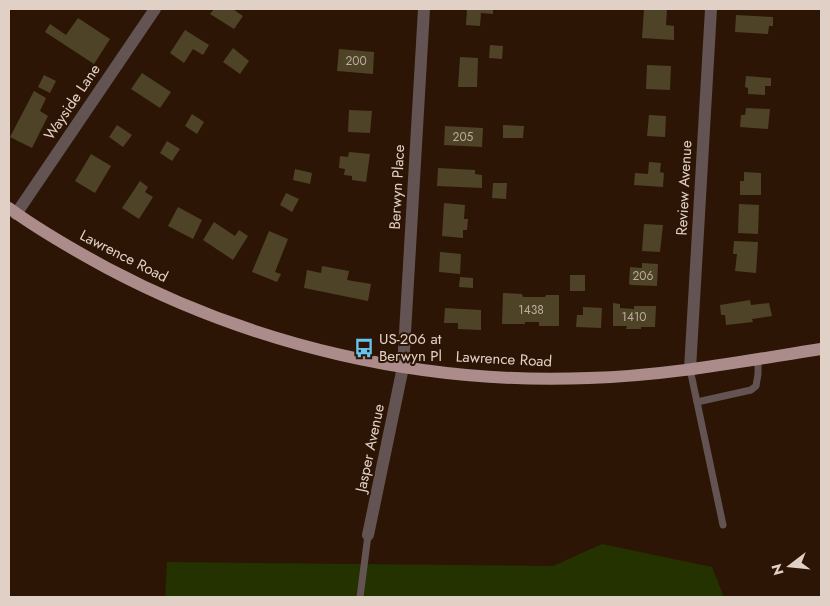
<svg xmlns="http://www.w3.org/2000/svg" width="830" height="606" font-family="Jost,sans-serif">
<rect width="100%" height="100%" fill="#2c1505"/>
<path fill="#243200" d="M602,544L712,567L724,597H165L167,562L553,566Z"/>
<g fill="#4e4327">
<path d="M214,9H235L234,10L243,16L234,29L210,14Z"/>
<path d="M467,9H493V14L481,13L480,26L466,25Z"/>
<path d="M644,9H667L666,25L674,26V40L642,38Z"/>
<path d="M736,15L773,17V26H769L768,34L735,32Z"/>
<path d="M78,18L110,39L94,64L45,32L50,24L66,35Z"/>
<path d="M185,30L209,45L203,55L193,49L184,63L170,53Z"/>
<path d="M490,45L503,46L502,59L489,58Z"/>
<path d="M233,48L249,61L240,74L223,62Z"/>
<path d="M339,49L374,52L373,74L337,71Z"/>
<path d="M460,57L478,58L477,87H458Z"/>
<path d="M647,65L671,66L670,90L646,89Z"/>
<path d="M142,73L171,92L160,108L131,89Z"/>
<path d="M44,75L56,81L50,93L38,87Z"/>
<path d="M746,76L771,78V86H765V95L748,94V88L745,87Z"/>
<path d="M34,91L46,98L40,111L48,116L32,148L10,137Z"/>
<path d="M746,108L770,109L768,129L740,127L741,115H745Z"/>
<path d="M349,110L372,111L370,133L348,132Z"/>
<path d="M192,114L204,122L197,134L185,126Z"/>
<path d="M649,115L666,116L665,137L647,136Z"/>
<path d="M117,125L132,135L123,147L109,137Z"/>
<path d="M503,125L524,126L523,138H503Z"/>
<path d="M445,126L483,128L482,147L444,145Z"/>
<path d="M167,141L180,149L172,161L160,153Z"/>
<path d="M349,152L370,154L366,182L352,180V176L344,175L345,169L339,168L340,156L348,157Z"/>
<path d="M91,154L111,166L95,193L75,181Z"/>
<path d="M649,162L661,163L660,172L664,173L663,187L634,185L635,173L648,174Z"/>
<path d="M438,168L475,170V174L482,175V188L437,186Z"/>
<path d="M295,169L312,173L310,184L293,180Z"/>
<path d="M744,172L761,173V195H740V181H744Z"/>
<path d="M140,181L148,187L145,192L153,197L139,219L122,208Z"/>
<path d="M493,183H507L506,199L492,198Z"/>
<path d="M286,193L299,199L292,212L280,205Z"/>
<path d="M444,203L465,205L464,219H468L467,230H463V238L442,236Z"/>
<path d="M739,204L759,205L758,234L738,233Z"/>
<path d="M178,207L202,220L193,239L168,226Z"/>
<path d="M214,222L235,236L239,230L248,236L233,260L203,240Z"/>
<path d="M644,224L663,225L660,252L642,251Z"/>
<path d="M269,231L288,239L275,272L281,274L277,282L252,272Z"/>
<path d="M734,241L758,242L756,273L735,271L737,254H733Z"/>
<path d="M440,252L461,254L460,274L439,272Z"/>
<path d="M642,263L658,264L657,286L631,285L629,284L630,267L642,268Z"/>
<path d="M322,266L349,271L347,280L371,284L368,301L304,288L307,270L321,273Z"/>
<rect x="570" y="275" width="15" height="16"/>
<path d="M460,277L473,278V288L459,287Z"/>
<path d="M503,293L522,294L523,297H545L546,295H559V326H539V322H525V324H502Z"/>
<path d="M750,300L751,305L769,303L772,316L752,319L753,322L726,325L725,315H721L720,305Z"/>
<path d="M613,303L620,304V308L634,309V306H656L655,327H641V329H626L627,326H613Z"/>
<path d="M583,307L602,308L601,328L576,327L577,315H583Z"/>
<path d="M445,308L481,310V330L458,329V323H444Z"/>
</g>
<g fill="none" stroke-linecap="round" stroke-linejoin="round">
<g stroke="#635353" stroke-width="7">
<path d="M690,369L723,525"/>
<path d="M697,402L751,390L756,386L758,374V359"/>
<path d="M360,597L368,535"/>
</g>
<g stroke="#635353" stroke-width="12">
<path d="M16,214L155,9"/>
<path d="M690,369L711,9"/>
<path d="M368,535L403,367L424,9"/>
</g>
<path stroke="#ac8b8b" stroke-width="12" d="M9,208C40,231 74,250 107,268C254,346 422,385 589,378C667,376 744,361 821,349"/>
</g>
<defs>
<symbol id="bus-bare" viewBox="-9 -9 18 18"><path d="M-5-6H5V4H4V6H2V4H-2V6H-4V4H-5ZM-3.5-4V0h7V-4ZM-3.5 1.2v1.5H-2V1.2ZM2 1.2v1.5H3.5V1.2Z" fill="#65c5ef" stroke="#2c1505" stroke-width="2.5" paint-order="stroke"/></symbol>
</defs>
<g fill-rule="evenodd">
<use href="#bus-bare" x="350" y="334" width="28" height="28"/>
</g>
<g text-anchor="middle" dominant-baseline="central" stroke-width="4" stroke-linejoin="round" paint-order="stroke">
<g font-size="12" fill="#bcad9e">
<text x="356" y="61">200</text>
<text x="463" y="137">205</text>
<text x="643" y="276">206</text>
<text x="531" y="310">1438</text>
<text x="634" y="317">1410</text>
</g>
<g font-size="15" fill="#e1d0c6" stroke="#2c1505">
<text transform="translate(72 102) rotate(-56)">Wayside Lane</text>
<text transform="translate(397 187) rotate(-87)">Berwyn Place</text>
<text transform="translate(684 188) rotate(-87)">Review Avenue</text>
<text transform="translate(124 256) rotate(27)">Lawrence Road</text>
<text transform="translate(504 359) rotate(3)">Lawrence Road</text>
<text transform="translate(370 448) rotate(-78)">Jasper Avenue</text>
</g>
<g font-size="15" fill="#e1d0c6" stroke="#2c1505" text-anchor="start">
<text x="379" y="339">US-206 at<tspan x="379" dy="17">Berwyn Pl</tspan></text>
</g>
</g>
<rect width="830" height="606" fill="none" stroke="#e1d0c6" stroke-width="20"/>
<g transform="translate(790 566) rotate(254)" stroke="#2c1505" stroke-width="4" paint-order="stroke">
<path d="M0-4L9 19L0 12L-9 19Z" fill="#e1d0c6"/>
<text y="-8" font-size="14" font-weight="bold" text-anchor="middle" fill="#e1d0c6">N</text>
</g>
</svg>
